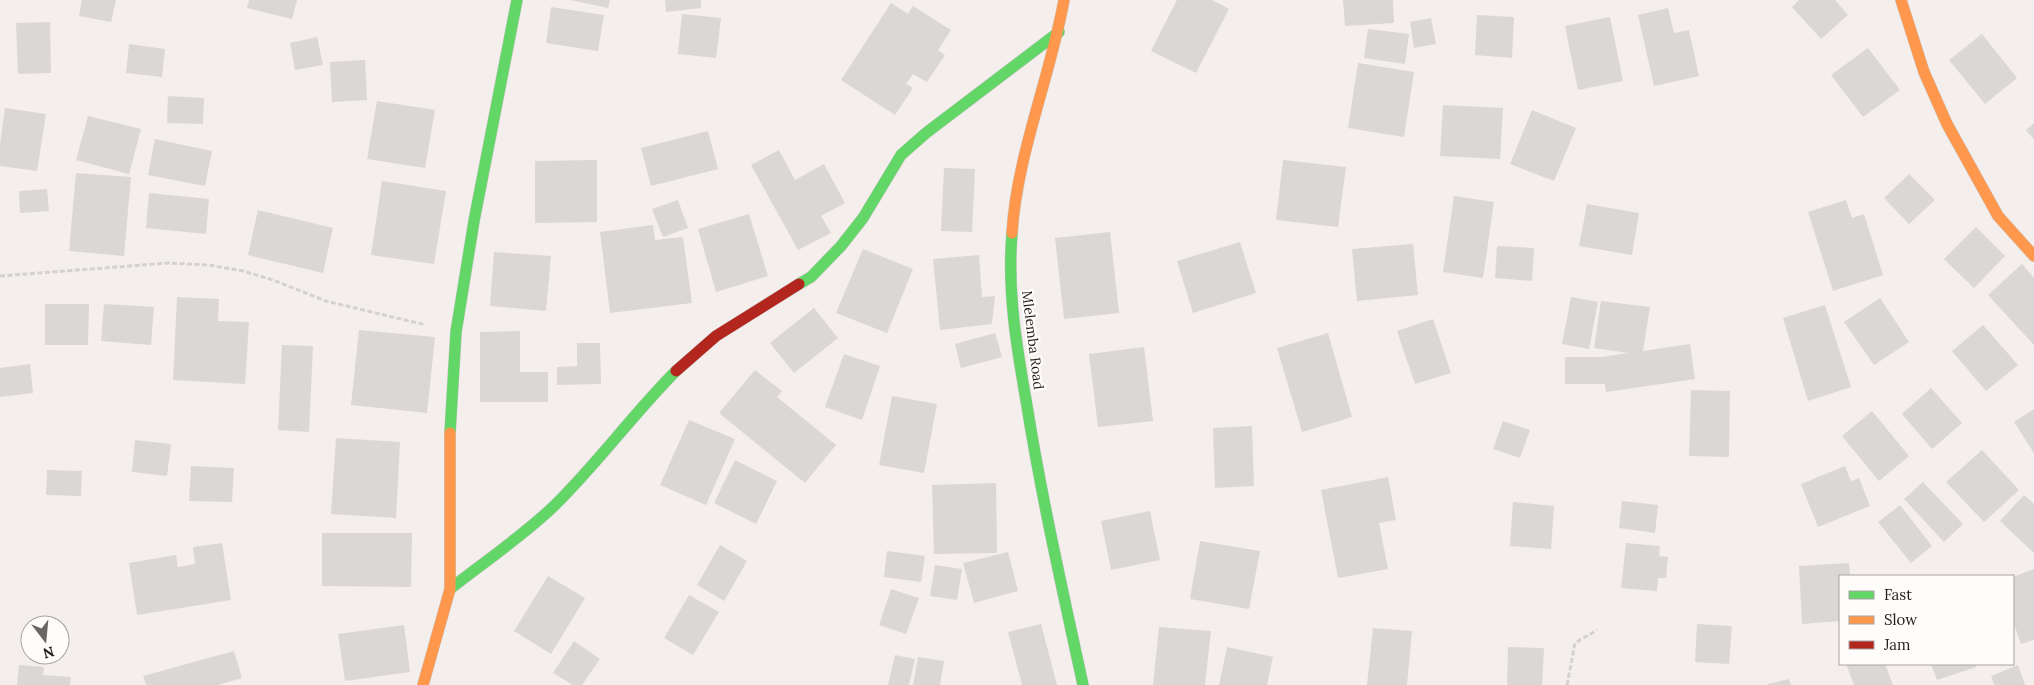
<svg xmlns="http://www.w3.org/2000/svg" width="2034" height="685" font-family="Lora,serif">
<rect width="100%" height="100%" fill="#f4efec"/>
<g fill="#dbd7d4">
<path d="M82,0H116L111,22L79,16Z"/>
<path d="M249,0H297L292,19L247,8Z"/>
<path d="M570,0H610L608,8Z"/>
<path d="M665,0H701V8L666,12Z"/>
<path d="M1177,0H1212L1229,9L1196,73L1151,51Z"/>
<path d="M1343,0H1393L1394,23L1345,26Z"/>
<path d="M1799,0H1835L1848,15L1821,39L1792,7Z"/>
<path d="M891,3L908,14L913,6L951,30L938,50L945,55L927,82L913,74L906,84L913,88L895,115L841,80Z"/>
<path d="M551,7L604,15L598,51L546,43Z"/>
<path d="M1668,8L1674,33L1689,30L1699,76L1654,86L1638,15Z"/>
<path d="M682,14L721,18L716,58L678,54Z"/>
<path d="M1477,15L1514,17L1512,58L1475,55Z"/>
<path d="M1610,17L1623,81L1578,90L1565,26Z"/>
<path d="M1431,18L1436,44L1414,48L1410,22Z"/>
<path d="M50,22L51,73L18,74L16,23Z"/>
<path d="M1368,29L1409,34L1405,64L1364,58Z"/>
<path d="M1982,34L2017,78L1985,104L1949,60Z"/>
<path d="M317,37L323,65L295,70L290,43Z"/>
<path d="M129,44L165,49L162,77L126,73Z"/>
<path d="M1868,48L1900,90L1863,117L1831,75Z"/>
<path d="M365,60L367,100L332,102L330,62Z"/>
<path d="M1358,63L1414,72L1404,137L1348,128Z"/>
<path d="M168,96L204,98L203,124L167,123Z"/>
<path d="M377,101L435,110L425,168L367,159Z"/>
<path d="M1443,105L1503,108L1500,159L1440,156Z"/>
<path d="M5,108L46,114L37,171L0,166V145Z"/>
<path d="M1532,110L1576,128L1554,181L1510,164Z"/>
<path d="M88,116L141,129L129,174L76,160Z"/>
<path d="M2034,123V140L2026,130Z"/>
<path d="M708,131L718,169L651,186L641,148Z"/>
<path d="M155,139L212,151L205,186L148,175Z"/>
<path d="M779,150L795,180L824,164L845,203L821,216L831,233L798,250L751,165Z"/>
<path d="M597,160V222L535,223V161Z"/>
<path d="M1283,160L1346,167L1338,227L1276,220Z"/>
<path d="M944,168L975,169L972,232L941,231Z"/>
<path d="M76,173L131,177L124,256L69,251Z"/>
<path d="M1909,174L1935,200L1909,224L1884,198Z"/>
<path d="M382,181L446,191L434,264L371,255Z"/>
<path d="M47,189L49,211L20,213L19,191Z"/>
<path d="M149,193L209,199L206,234L146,228Z"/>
<path d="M1454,196L1494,202L1483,278L1443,272Z"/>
<path d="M678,200L688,228L663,237L652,209Z"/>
<path d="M1846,200L1852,218L1864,214L1883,275L1833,291L1808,212Z"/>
<path d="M1587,204L1639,213L1632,255L1579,246Z"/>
<path d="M258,210L333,228L323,273L248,255Z"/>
<path d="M749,214L768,276L716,292L698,229Z"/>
<path d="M653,225L655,240L683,237L692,303L610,313L600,232Z"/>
<path d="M1976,227L2005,256L1974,288L1944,259Z"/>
<path d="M1110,232L1119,313L1064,319L1055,238Z"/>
<path d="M1240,242L1256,293L1193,313L1177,261Z"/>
<path d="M1413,244L1418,295L1357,301L1352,249Z"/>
<path d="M1497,246L1534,248L1532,281L1495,278Z"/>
<path d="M863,249L913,269L887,333L836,313Z"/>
<path d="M494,252L551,256L546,311L490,306Z"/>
<path d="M979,255L982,297L995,296L992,324L940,330L933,259Z"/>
<path d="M2022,264L2034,278V345L1988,295Z"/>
<path d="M177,297L219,299L218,321L249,322L245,384L173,380Z"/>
<path d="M1571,297L1598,302L1589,349L1562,344Z"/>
<path d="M1880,298L1909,342L1874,365L1844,322Z"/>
<path d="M1601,301L1650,307L1643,351L1690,344L1695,379L1606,392L1605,384H1565V357H1602L1628,353L1594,348Z"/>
<path d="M45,304H89L88,345H45Z"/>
<path d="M104,304L154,307L151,345L101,341Z"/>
<path d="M1825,305L1851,387L1808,401L1783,318Z"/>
<path d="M814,308L838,338L794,373L770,343Z"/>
<path d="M1433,319L1451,373L1415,384L1397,331Z"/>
<path d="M1983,325L2018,365L1986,391L1952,351Z"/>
<path d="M359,330L435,337L427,413L351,405Z"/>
<path d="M520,331V372H548V402H480V332Z"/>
<path d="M995,333L1002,357L961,368L955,344Z"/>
<path d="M1328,333L1352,417L1302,432L1277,348Z"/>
<path d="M577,343H600L601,384L557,385V367L577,366Z"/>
<path d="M282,345L313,346L309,432L278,430Z"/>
<path d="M1144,347L1153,421L1098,427L1089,354Z"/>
<path d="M844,354L880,366L862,420L825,407Z"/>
<path d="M30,364L33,393L0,397V368Z"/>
<path d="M755,370L782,391L777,397L836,445L805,483L719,413Z"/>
<path d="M1931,388L1962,423L1932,449L1902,414Z"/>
<path d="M1691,390L1730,391L1729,457L1689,456Z"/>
<path d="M892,396L937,404L924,473L879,465Z"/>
<path d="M2034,409V453L2014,422Z"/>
<path d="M1872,411L1909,456L1879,481L1842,436Z"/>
<path d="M689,420L735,439L706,505L660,485Z"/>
<path d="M1503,421L1530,430L1520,458L1493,449Z"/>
<path d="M1252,426L1254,486L1215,488L1213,428Z"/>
<path d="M336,438L400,442L396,518L331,514Z"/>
<path d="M135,440L171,444L167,476L132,472Z"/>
<path d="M1982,450L2019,490L1984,522L1946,482Z"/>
<path d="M735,460L777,481L756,524L714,503Z"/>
<path d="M191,466L234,468L232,502L189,501Z"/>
<path d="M1845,466L1851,481L1859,478L1870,506L1818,527L1801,484Z"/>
<path d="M47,470L82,471L81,496L46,495Z"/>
<path d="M1388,477L1396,520L1379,523L1388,569L1338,578L1321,490Z"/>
<path d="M1923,482L1963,524L1944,542L1904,499Z"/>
<path d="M996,483L997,553L934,554L932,485Z"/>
<path d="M2024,495L2034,504V553L2000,521Z"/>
<path d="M1622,501L1658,505L1655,533L1619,528Z"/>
<path d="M1513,502L1554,506L1551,549L1510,546Z"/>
<path d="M1900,505L1932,546L1911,563L1878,522Z"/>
<path d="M1150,511L1160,560L1111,570L1101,521Z"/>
<path d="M322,533H412L411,587L322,586Z"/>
<path d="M1200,541L1260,551L1249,609L1190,599Z"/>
<path d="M222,543L231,600L137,615L129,563L176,555L178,567L195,564L193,547Z"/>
<path d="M1626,543L1660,546L1659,556L1668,557L1666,578H1658L1657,591L1621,588Z"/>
<path d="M720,545L747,561L724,601L697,585Z"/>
<path d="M887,551L925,556L921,582L884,577Z"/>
<path d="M1008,552L1018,591L974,603L963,563Z"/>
<path d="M1849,563L1850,576H1840V621L1802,624L1799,566Z"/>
<path d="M935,565L962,569L957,600L930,596Z"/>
<path d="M2034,569V640L2021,644L2013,621V577Z"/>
<path d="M548,576L585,598L551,654L514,631Z"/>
<path d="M891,589L919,598L906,634L879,625Z"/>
<path d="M689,595L719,612L693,655L664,638Z"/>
<path d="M1041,624L1057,685H1022L1008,632Z"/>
<path d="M1697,624L1732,626L1729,664L1695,662Z"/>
<path d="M404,625L410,672L345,681L338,634Z"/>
<path d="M1159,627L1211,631L1205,685H1153Z"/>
<path d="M1373,628L1412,631L1407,685H1367Z"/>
<path d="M574,641L600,659L582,685H573L553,673Z"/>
<path d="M1227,647L1273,657L1267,685H1219Z"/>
<path d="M1508,647L1544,648L1542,685H1507Z"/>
<path d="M234,651L242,678L218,685H146L143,676Z"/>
<path d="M895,655L915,659L909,685H888Z"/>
<path d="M918,657L944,661L940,685H913Z"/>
<path d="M1846,664H1885L1893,685H1854Z"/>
<path d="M1931,664H1975L1976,667L1937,680Z"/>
<path d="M19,665L44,667L43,675L71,677L70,685H17Z"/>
<path d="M2018,665L2025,685H1994L1991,676Z"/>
<path d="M1789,679L1791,685H1768V684Z"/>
</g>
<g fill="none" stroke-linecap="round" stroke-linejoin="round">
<defs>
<g id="fast">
<path d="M1012,233C1007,292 1017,349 1027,406C1042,500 1063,592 1083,685"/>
<path d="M799,284L811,277L841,246L863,218L901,155L926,133L1059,32"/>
<path d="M450,433L456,332L474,221L517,0"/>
<path d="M450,589C483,563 524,535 554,506C598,463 633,414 676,371"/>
</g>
<g id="slow">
<path d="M1901,0L1924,72L1947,124L1998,216L2034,256"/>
<path d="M1012,233C1017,154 1050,78 1064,0"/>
<path d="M423,685L450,589V433"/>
</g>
<path id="jam" d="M676,371L716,336L799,284"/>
</defs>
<use href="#fast" stroke="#cac6c4" stroke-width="12"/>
<use href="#slow" stroke="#cac6c4" stroke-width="12"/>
<use href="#jam" stroke="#cac6c4" stroke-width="12"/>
<g stroke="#d3d1d1" stroke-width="3" stroke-dasharray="5 2.5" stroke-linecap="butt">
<path d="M0,276L169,263L209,265L243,271L273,280L326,301L426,325"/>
<path d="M1567,685L1575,643L1597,630"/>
</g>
<use href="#fast" stroke="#63d668" stroke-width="11"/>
<use href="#slow" stroke="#ff974d" stroke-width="11"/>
<use href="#jam" stroke="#b3261e" stroke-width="11"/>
</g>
<g text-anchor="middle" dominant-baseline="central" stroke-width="4.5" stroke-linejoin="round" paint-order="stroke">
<g font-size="14" fill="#201d1a" stroke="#fffdfc">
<text transform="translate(1033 340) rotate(83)">Mlelemba Road</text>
</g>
</g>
<rect x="1839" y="575" width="175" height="90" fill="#fffdfc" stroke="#a6a3a2"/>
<rect x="1849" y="591" width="25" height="8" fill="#63d668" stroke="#a6a3a2"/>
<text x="1884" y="600" font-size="15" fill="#201d1a">Fast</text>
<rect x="1849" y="616" width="25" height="8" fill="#ff974d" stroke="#a6a3a2"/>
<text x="1884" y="625" font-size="15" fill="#201d1a">Slow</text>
<rect x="1849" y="641" width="25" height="8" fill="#b3261e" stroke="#a6a3a2"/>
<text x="1884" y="650" font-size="15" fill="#201d1a">Jam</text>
<g transform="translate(45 640) rotate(164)"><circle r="24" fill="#fffdfc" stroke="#a6a3a2"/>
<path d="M0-4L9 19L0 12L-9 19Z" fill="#6a6664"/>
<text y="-8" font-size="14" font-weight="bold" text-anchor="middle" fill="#201d1a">N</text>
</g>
</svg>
